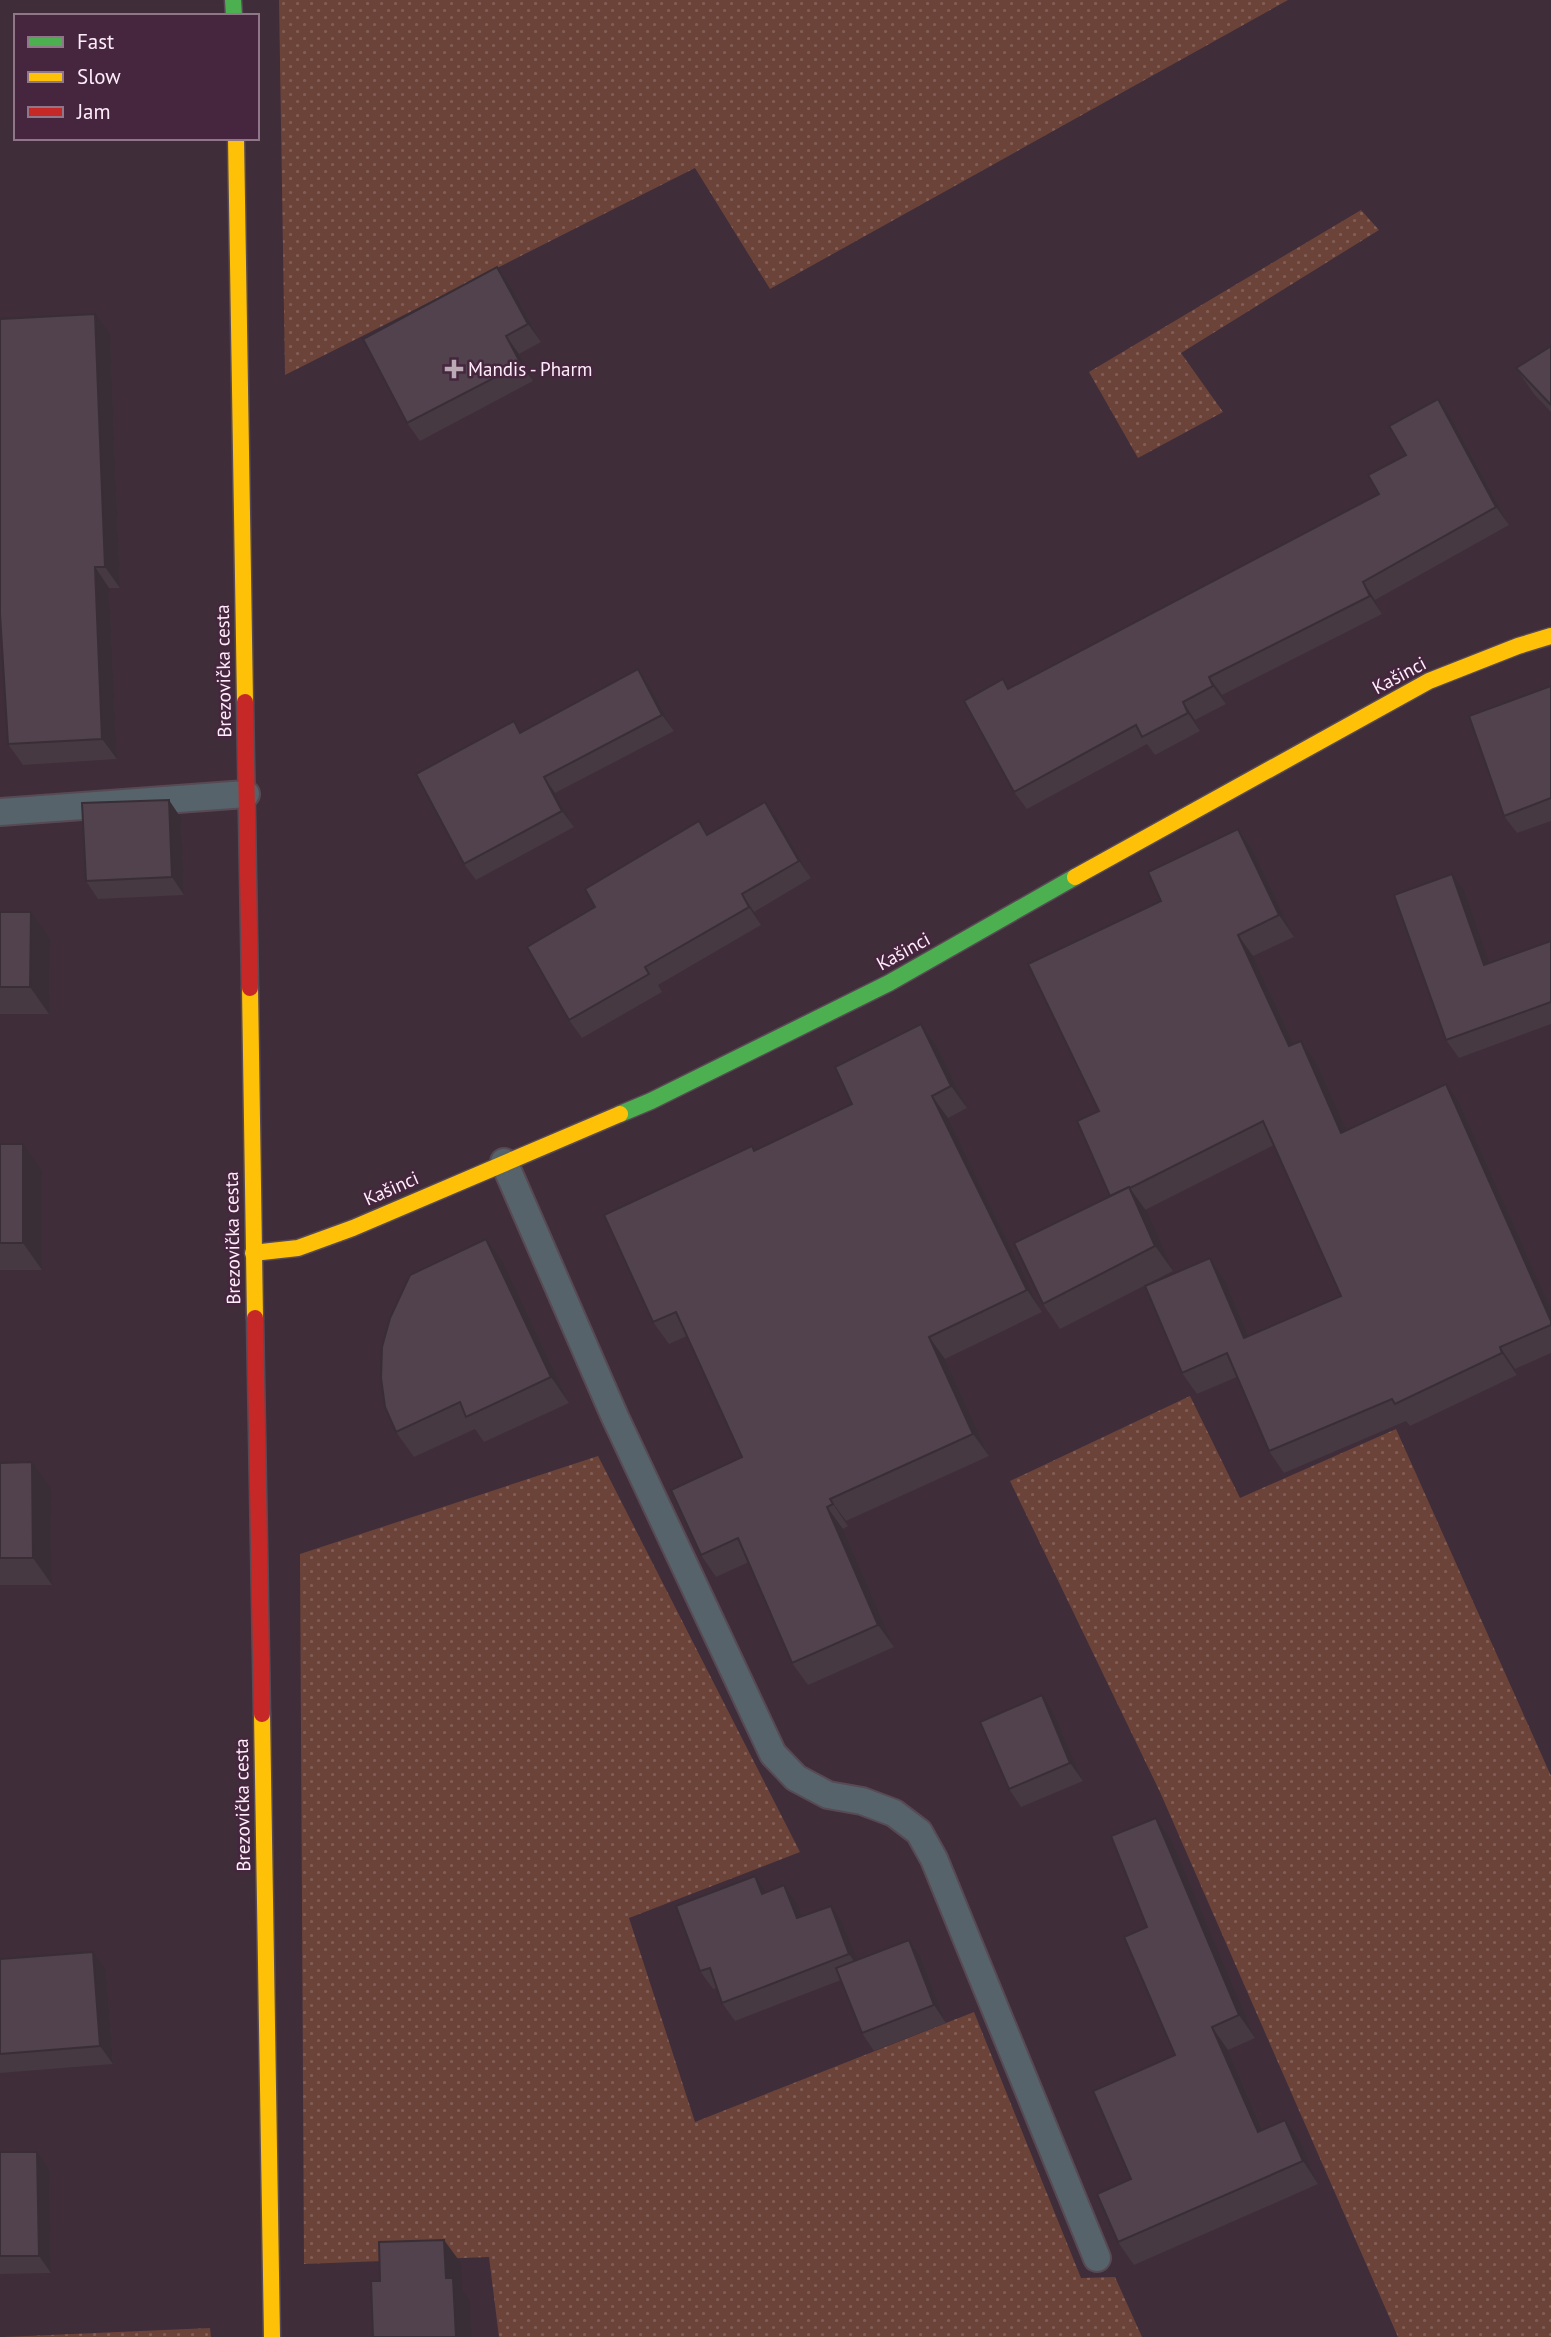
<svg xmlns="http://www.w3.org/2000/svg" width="1551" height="2337" font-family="'PT Sans',sans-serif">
<defs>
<pattern id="grass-dots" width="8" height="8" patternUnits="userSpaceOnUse" patternTransform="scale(1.75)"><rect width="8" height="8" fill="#6c4339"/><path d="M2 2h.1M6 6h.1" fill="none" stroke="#825e56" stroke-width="1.8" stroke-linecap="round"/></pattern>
</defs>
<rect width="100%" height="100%" fill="#3f2d3a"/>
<g fill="url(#grass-dots)">
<path d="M279,0H1288L770,289L695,168L285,375Z"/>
<path d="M1361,210L1379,230L1181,353L1223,412L1138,458L1089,372Z"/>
<path d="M1190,1396L1240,1498L1396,1429L1551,1776V2337H1398L1160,1792L1010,1481Z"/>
<path d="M598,1456L800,1852L629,1918L695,2122L974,2012L1081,2278L1115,2277L1142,2337H499L489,2257L304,2264L300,1554Z"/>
<path d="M210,2328L211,2337H3Z"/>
</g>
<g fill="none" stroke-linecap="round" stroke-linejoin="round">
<defs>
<g id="lane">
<path d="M0,812L246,794"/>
<path d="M504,1162L615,1417L773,1754L796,1778L828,1795L862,1801L894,1813L919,1832L934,1859L1097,2258"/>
</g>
<g id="fast">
<path d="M233,0L234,16"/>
<path d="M620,1114L651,1101L889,983L1075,877"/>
</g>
<g id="slow">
<path d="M236,138L245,702"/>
<path d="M1075,877L1429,681L1518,646L1551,636"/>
<path d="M250,988L255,1318"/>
<path d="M253,1253L298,1248L353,1228L620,1114"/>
<path d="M262,1714L272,2337"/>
</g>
<g id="jam">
<path d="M245,702L250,988"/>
<path d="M255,1318L262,1714"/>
</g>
</defs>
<use href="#lane" stroke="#584a54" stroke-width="30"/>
<use href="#fast" stroke="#584a54" stroke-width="19"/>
<use href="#slow" stroke="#584a54" stroke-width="19"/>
<use href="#jam" stroke="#584a54" stroke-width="19"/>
<use href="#lane" stroke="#56636a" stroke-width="26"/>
<use href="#fast" stroke="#4caf50" stroke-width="16"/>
<use href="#slow" stroke="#ffc107" stroke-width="16"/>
<use href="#jam" stroke="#c62828" stroke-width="16"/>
</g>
<g fill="#463942">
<path d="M497,267L510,285L541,342L519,354L533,381L420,441L407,423Z"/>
<path d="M110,334L120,588H109L117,759L23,765L8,744Z"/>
<path d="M1551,346V412L1534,394L1516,368Z"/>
<path d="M1438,399L1451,417L1509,525L1375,600L1382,614L1222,695L1226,704L1195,720L1200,731L1155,755L1147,744L1027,809L1014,792L1003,679L1009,688L1379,494L1406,455Z"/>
<path d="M638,669L649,685L674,731L555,793L574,827L476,880L464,864L522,732Z"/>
<path d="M1551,686V821L1517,833L1504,816Z"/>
<path d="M181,818L184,895L98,899L86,881Z"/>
<path d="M778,820L811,878L754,912L761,925L658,985L662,992L582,1038L569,1020L595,907L699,821L708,834Z"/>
<path d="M1238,829L1253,850L1294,937L1253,956L1294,1044L1301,1041L1316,1062L1346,1130L1461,1106L1551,1309V1353L1515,1369L1517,1375L1410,1426L1406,1421L1284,1473L1269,1451L1237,1377L1197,1394L1182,1373L1210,1258L1225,1280L1249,1336L1341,1296L1274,1145L1145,1210L1173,1271L1060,1329L1043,1304L1110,1196L1099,1111L1161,901Z"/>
<path d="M1465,892L1489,963L1551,941V1024L1459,1058L1446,1040Z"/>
<path d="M0,912L50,939L49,1014H0Z"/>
<path d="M921,1024L937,1046L967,1108L948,1118L1042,1312L945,1359L989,1456L846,1521L848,1526L843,1529L894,1647L808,1685L792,1663L749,1562L716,1577L701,1555L742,1457L687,1336L669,1344L653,1322L755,1151L852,1104Z"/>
<path d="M0,1144L42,1171V1270H0Z"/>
<path d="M504,1264L569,1403L484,1442L475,1429L414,1457L396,1432Z"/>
<path d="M0,1463L51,1489L52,1585H0Z"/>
<path d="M1042,1695L1054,1713L1083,1781L1021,1807L1009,1789Z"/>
<path d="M1156,1818L1172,1841L1255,2038L1228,2050L1263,2130L1301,2143L1318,2184L1134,2265L1118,2242L1131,2179L1175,2055L1147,1927Z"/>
<path d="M784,1885L797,1903L802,1917L843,1924L857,1960L921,1958L946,2023L874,2051L862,2033L841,1980L735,2021L722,2003L717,1988L713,1989L700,1971L766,1892Z"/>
<path d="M0,1959L106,1970L113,2064L0,2073Z"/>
<path d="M0,2152L49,2170L51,2273L0,2274Z"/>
</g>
<g fill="#392e36">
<path d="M497,267L510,285L541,342L528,324Z"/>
<path d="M95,314L110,334L120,588L105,567Z"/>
<path d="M506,336L519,354L533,381L521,364Z"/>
<path d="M1438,399L1451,417L1509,525L1496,507Z"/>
<path d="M95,567L109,588L117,759L102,739Z"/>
<path d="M1363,582L1375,600L1382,614L1370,596Z"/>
<path d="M638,669L649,685L674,731L662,715Z"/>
<path d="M1209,677L1222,695L1226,704L1213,686Z"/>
<path d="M1183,702L1195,720L1200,731L1188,713Z"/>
<path d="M544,777L555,793L574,827L562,811Z"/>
<path d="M169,800L181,818L184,895L172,877Z"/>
<path d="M765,802L778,820L811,878L799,861Z"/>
<path d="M1238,829L1253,850L1294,937L1279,915Z"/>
<path d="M1452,874L1465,892L1496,983L1484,965Z"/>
<path d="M742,894L754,912L761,925L749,907Z"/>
<path d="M31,912L50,939L49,1014L30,987Z"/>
<path d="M1238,935L1253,956L1305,1068L1289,1046Z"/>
<path d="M921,1024L937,1046L967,1108L951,1086Z"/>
<path d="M1301,1041L1316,1062L1357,1154L1341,1133Z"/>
<path d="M1446,1084L1461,1106L1551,1309V1321Z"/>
<path d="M932,1096L948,1118L1042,1312L1027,1290Z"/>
<path d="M23,1144L42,1171V1270L23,1243Z"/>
<path d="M1129,1187L1147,1212L1173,1271L1155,1246Z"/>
<path d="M486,1239L504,1264L569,1403L551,1377Z"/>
<path d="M1210,1258L1225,1280L1259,1360L1244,1338Z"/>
<path d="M929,1337L945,1359L989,1456L973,1434Z"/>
<path d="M1500,1347L1515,1369L1517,1375L1502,1353Z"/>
<path d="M32,1462L51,1489L52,1585L33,1558Z"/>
<path d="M830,1499L846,1521L848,1526L833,1504Z"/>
<path d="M827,1507L843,1529L894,1647L878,1625Z"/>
<path d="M1042,1695L1054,1713L1083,1781L1070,1763Z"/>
<path d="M1156,1818L1172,1841L1255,2038L1239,2015Z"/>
<path d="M755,1876L767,1894H762Z"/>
<path d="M784,1885L797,1903L809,1936L797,1918Z"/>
<path d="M831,1906L843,1924L862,1972L849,1954Z"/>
<path d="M909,1940L921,1958L946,2023L934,2005Z"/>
<path d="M93,1952L106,1970L113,2064L100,2046Z"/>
<path d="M1212,2027L1228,2050L1273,2154L1258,2132Z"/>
<path d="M1285,2120L1301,2143L1318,2184L1303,2161Z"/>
<path d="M37,2152L49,2170L51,2273L39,2256Z"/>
<path d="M444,2240L461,2263L462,2290L470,2301L471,2337H456L446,2278Z"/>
</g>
<g fill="#51424d" stroke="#392e36" stroke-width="2">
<path d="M497,267L528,324L506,336L521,364L407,423L363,339Z"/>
<path d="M95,314L105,567H95L102,739L8,744L0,614V319Z"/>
<path d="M1551,346V405L1516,368Z"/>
<path d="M1438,399L1496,507L1363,582L1370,596L1209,677L1213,686L1183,702L1188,713L1142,737L1136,725L1014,792L964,701L1003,679L1008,689L1379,494L1368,475L1406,455L1389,426Z"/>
<path d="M638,669L662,715L544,777L562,811L464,864L416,774L514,721L520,733Z"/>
<path d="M1551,686V798L1504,816L1469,716Z"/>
<path d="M169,800L172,877L86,881L82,803Z"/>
<path d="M765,802L799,861L742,894L749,907L645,967L649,974L569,1020L527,947L595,907L585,889L699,821L707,835Z"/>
<path d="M1238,829L1279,915L1238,935L1289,1046L1301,1041L1341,1133L1446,1084L1551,1321V1325L1500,1347L1502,1353L1395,1404L1392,1399L1269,1451L1227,1353L1182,1373L1145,1286L1210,1258L1244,1338L1341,1296L1263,1121L1130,1188L1129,1187L1110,1196L1077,1121L1099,1111L1028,964L1161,901L1148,872Z"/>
<path d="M1452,874L1484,965L1551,941V1002L1446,1040L1394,895Z"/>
<path d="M0,912H31L30,987H0Z"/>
<path d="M921,1024L951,1086L932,1096L1027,1290L929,1337L973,1434L830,1499L833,1504L827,1507L878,1625L792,1663L738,1538L701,1555L671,1490L742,1457L676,1312L653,1322L604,1215L752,1146L754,1151L852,1104L835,1067Z"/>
<rect x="0" y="1144" width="23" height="99"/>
<path d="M1129,1187L1155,1246L1043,1304L1014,1243Z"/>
<path d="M486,1239L551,1377L466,1417L460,1402L396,1432L385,1407L381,1378L382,1347L390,1318L410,1275Z"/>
<path d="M32,1462L33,1558H0V1463Z"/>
<path d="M1042,1695L1070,1763L1009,1789L980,1722Z"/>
<path d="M1156,1818L1239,2015L1212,2027L1258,2132L1285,2120L1303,2161L1118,2242L1097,2194L1131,2179L1093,2091L1175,2055L1124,1937L1147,1927L1111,1836Z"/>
<path d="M755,1876L762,1894L784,1885L797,1918L831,1906L849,1954L722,2003L710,1968L700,1971L676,1906Z"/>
<path d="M909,1940L934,2005L862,2033L836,1968Z"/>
<path d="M93,1952L100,2046L0,2054V1959Z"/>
<path d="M0,2152H37L39,2256H0Z"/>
<path d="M444,2240L446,2278H453L456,2337H373L371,2281H380L379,2242Z"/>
</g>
<path fill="#bbaab6" stroke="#46263e" stroke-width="2.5" d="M450.5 358.5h7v7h7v7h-7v7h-7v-7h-7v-7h7z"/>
<g text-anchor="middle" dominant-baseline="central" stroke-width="5" stroke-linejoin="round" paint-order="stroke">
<g font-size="19" fill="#feedf9" stroke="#46263e" text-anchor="start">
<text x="468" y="369">Mandis - Pharm</text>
</g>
<g font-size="19" fill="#feedf9" stroke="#46263e">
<text transform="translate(223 671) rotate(-91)">Brezovička cesta</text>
<text transform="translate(1399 675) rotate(-28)">Kašinci</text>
<text transform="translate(903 951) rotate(-29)">Kašinci</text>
<text transform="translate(391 1188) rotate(-24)">Kašinci</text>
<text transform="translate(232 1238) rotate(-91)">Brezovička cesta</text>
<text transform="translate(242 1805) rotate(-91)">Brezovička cesta</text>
</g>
</g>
<rect x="14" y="14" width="245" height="126" fill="#46263e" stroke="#907689" stroke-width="2"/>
<rect x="28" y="37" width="35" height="10" fill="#4caf50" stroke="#907689" stroke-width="2"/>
<text x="77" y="49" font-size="21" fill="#feedf9">Fast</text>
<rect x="28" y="72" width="35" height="10" fill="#ffc107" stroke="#907689" stroke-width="2"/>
<text x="77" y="84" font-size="21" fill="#feedf9">Slow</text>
<rect x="28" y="107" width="35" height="10" fill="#c62828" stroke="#907689" stroke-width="2"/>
<text x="77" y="119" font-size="21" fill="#feedf9">Jam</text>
</svg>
